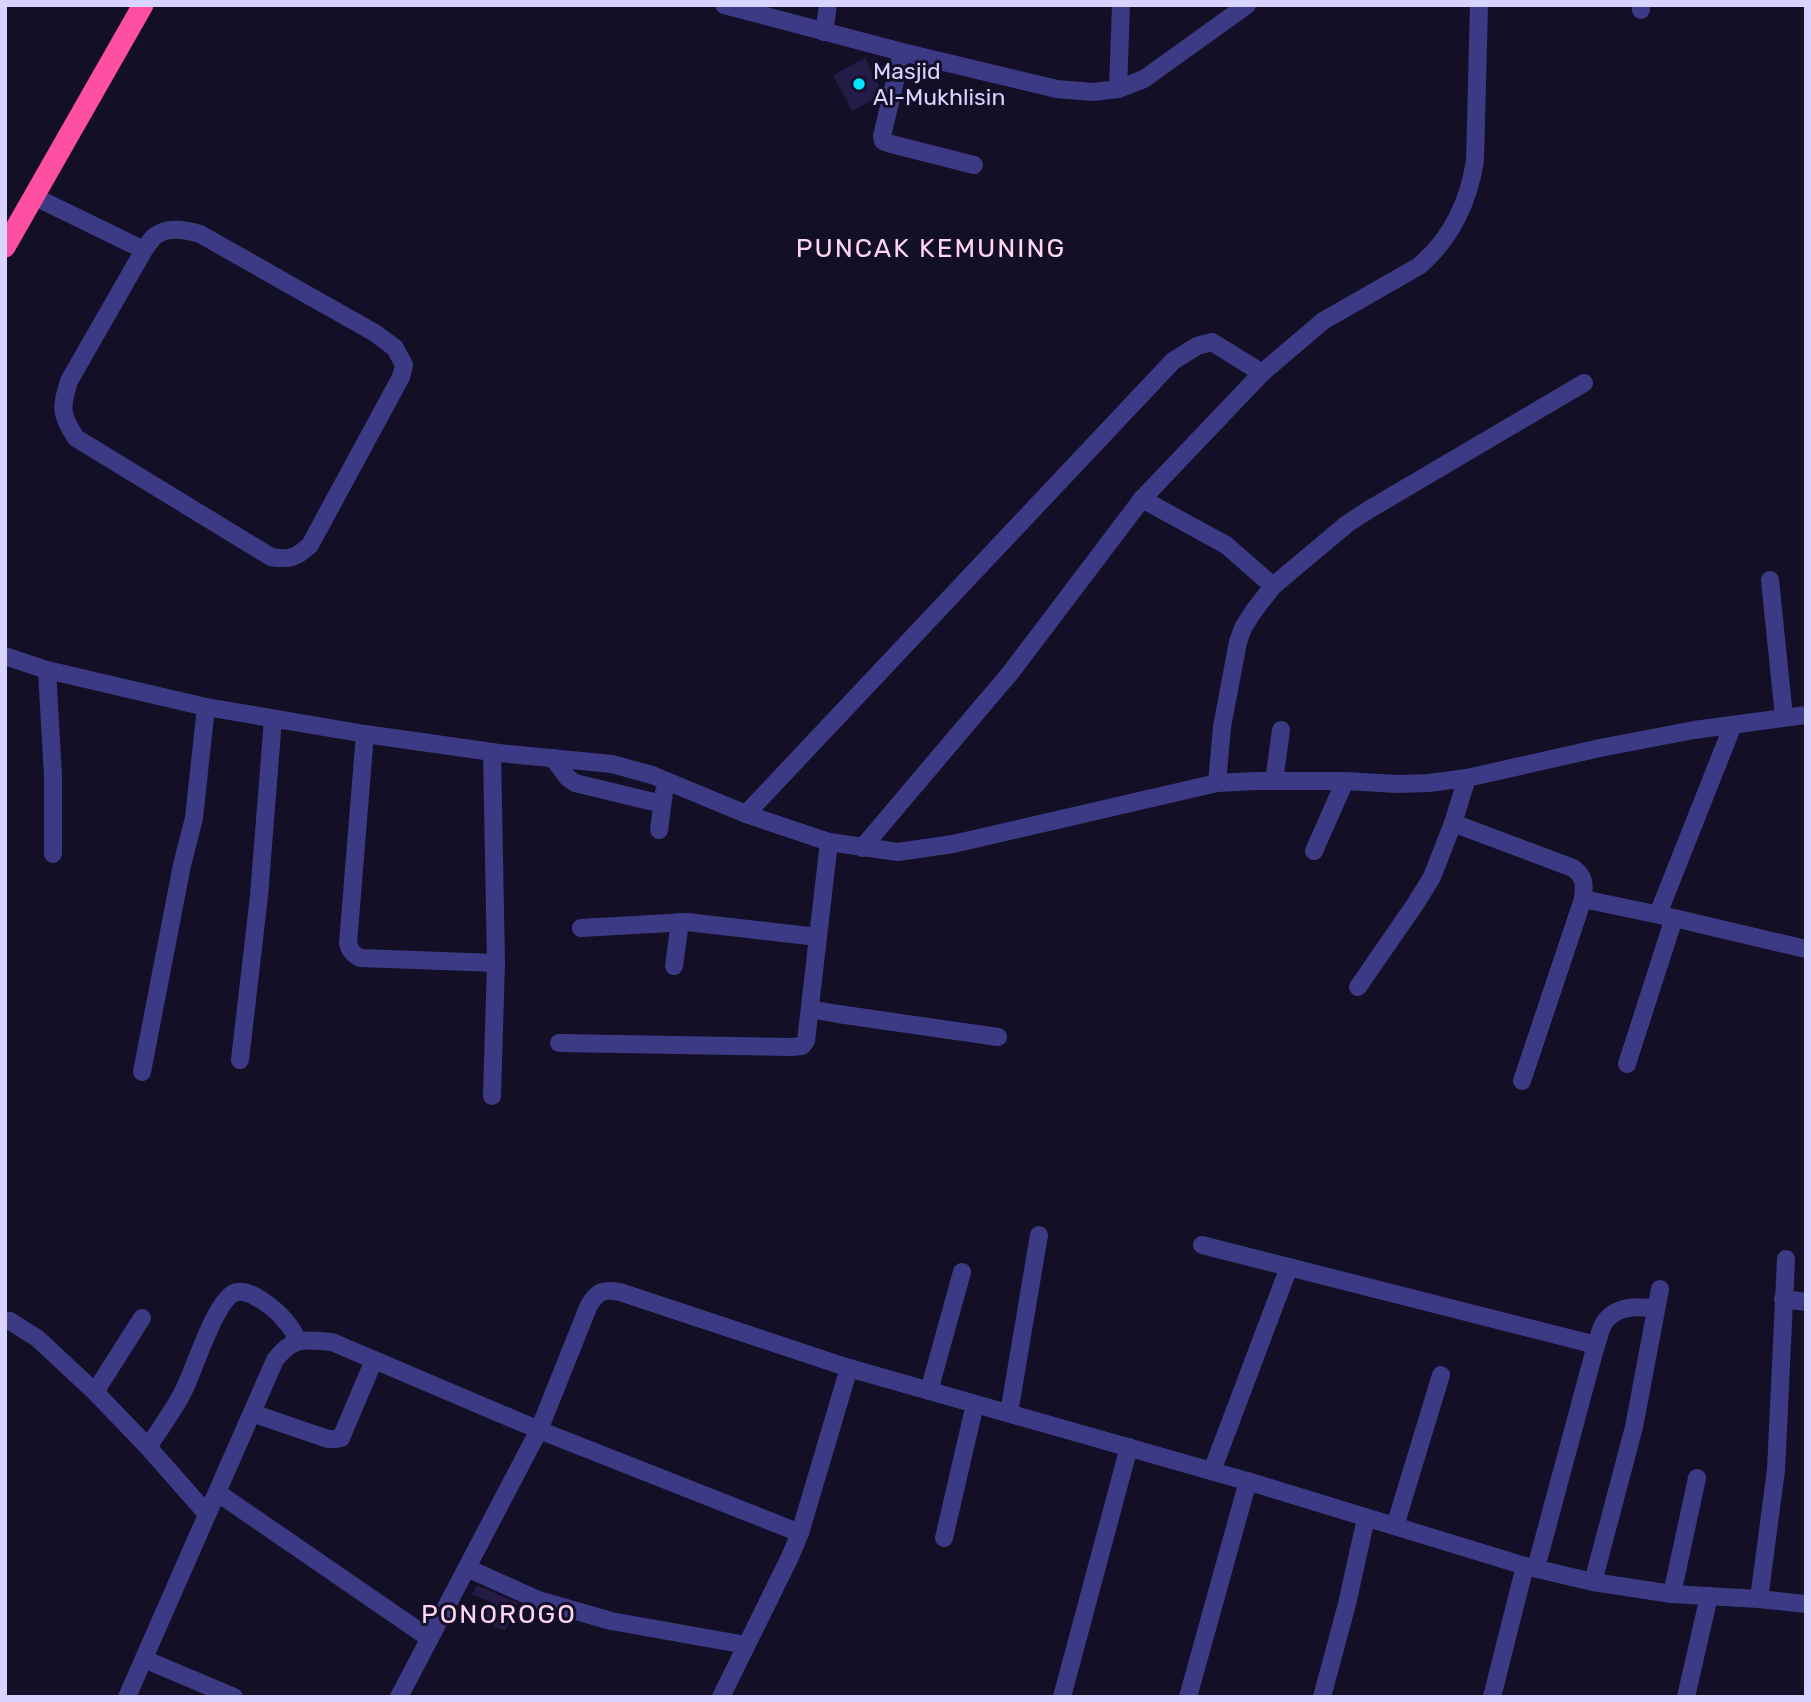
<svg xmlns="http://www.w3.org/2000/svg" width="1811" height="1702" font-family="Rubik,sans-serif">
<rect width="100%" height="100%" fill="#130f26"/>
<g fill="#241b47">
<path d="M865,58L881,89L880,96L852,111L833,75Z"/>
<path d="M477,1585L518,1603L505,1631L481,1620L490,1602L472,1594Z"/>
</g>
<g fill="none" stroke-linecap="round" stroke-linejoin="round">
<g stroke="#3d3a85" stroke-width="18">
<path d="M724,5L902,52L1057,89L1093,92L1118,89L1144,79L1247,5"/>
<path d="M1641,5V10"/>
<path d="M824,32L828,5"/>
<path d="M902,52L882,136L883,141L891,144L974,165"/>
<path d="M1118,89L1121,5"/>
<path d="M35,197L144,250L69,381C61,408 60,414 76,438L271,557C290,560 296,558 310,545L401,377L404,365L395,348L375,333L200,234C187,230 168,226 155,236C151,239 147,246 144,250"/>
<path d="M1142,499L1226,545L1273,586"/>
<path d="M1770,580L1784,717"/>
<path d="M5,656L47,670L206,707L365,734L499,753L612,764L652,775L746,814L829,842L898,852L953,844L1217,783L1256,781H1345L1397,784L1429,783L1467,778L1600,748L1694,730L1806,715"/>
<path d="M47,670L53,776V854"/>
<path d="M365,734L348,943C350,951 353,954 360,958L496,963"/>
<path d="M553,758L568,778L575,783L662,804"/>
<path d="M1274,781L1281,730"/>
<path d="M1217,783L1222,727L1238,642L1243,628L1253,612L1273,586L1347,524L1370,509L1584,383"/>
<path d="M746,814L1173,361L1197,346L1212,342L1262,373"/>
<path d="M1453,823L1573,868C1586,878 1584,884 1583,899L1522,1081"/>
<path d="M659,830L664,792"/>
<path d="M862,848L1011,672L1142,499L1262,373L1323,321L1419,266C1451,239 1469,201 1475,160L1479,5"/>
<path d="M1314,851L1345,781"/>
<path d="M1583,899L1674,918L1806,949"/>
<path d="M1658,914L1733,725"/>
<path d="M581,928L687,922L818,937"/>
<path d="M674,966L680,922"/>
<path d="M1358,987L1416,903L1432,877L1453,823L1467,778"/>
<path d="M810,1009L838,1014L998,1037"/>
<path d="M559,1043L791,1047L802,1046L806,1041L829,842"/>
<path d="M240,1060L259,896L273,719"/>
<path d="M1627,1064L1674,918"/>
<path d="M142,1072L182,865L194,818L206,707"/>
<path d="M492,1096L496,963L492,752"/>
<path d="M1202,1245L1596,1345C1599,1338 1600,1329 1604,1323C1616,1305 1638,1306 1656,1309"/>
<path d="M1783,1299L1806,1302"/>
<path d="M5,1321H10L37,1338L95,1392L148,1447L207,1514"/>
<path d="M929,1391L962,1272"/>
<path d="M95,1392L142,1318"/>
<path d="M252,1413L328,1439H336L341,1438L374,1360"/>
<path d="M1009,1413L1039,1235"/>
<path d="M148,1447C160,1429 173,1411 183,1392C194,1371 214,1303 234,1293C249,1286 278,1311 287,1323C292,1328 295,1335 298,1341"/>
<path d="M1212,1471L1289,1267"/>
<path d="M218,1493L429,1638"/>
<path d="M1395,1526L1441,1375"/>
<path d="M944,1538L975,1404"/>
<path d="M467,1568L538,1600L611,1621L746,1645"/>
<path d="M1536,1568L1596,1345"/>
<path d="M1593,1582L1634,1427L1660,1289"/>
<path d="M1672,1594L1697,1478"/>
<path d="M1759,1599L1776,1470L1786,1259"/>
<path d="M144,1659L234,1697"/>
<path d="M127,1697L275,1360C294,1336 304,1340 332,1342L539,1430L800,1533"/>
<path d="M399,1697L539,1430L589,1305C598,1291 603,1289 620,1292L849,1368L1257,1484L1525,1566L1593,1582L1672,1594L1759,1599L1806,1604"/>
<path d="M721,1697L790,1557L800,1533L849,1368"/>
<path d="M1062,1697L1129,1447"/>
<path d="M1188,1697L1248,1481"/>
<path d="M1322,1697L1347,1604L1366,1518"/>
<path d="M1492,1697L1525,1566"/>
<path d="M1686,1697L1709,1596"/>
</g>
<path stroke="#ff4fa3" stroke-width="21" d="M5,247L143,5"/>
</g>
<circle fill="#00e5ff" stroke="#130f26" stroke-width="2.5" cx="859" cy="84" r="7"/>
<g text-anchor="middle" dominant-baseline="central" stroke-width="6" stroke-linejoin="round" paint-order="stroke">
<g font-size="23" fill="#d9d4ff" stroke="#130f26" text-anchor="start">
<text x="873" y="71">Masjid<tspan x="873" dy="26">Al-Mukhlisin</tspan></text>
</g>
<g font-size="26" letter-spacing="2" fill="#ffd6f0" stroke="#130f26">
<text x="931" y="248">PUNCAK KEMUNING</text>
<text x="499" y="1614">PONOROGO</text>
</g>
</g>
<rect width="1811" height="1702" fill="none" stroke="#d9d4ff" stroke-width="14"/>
</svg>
